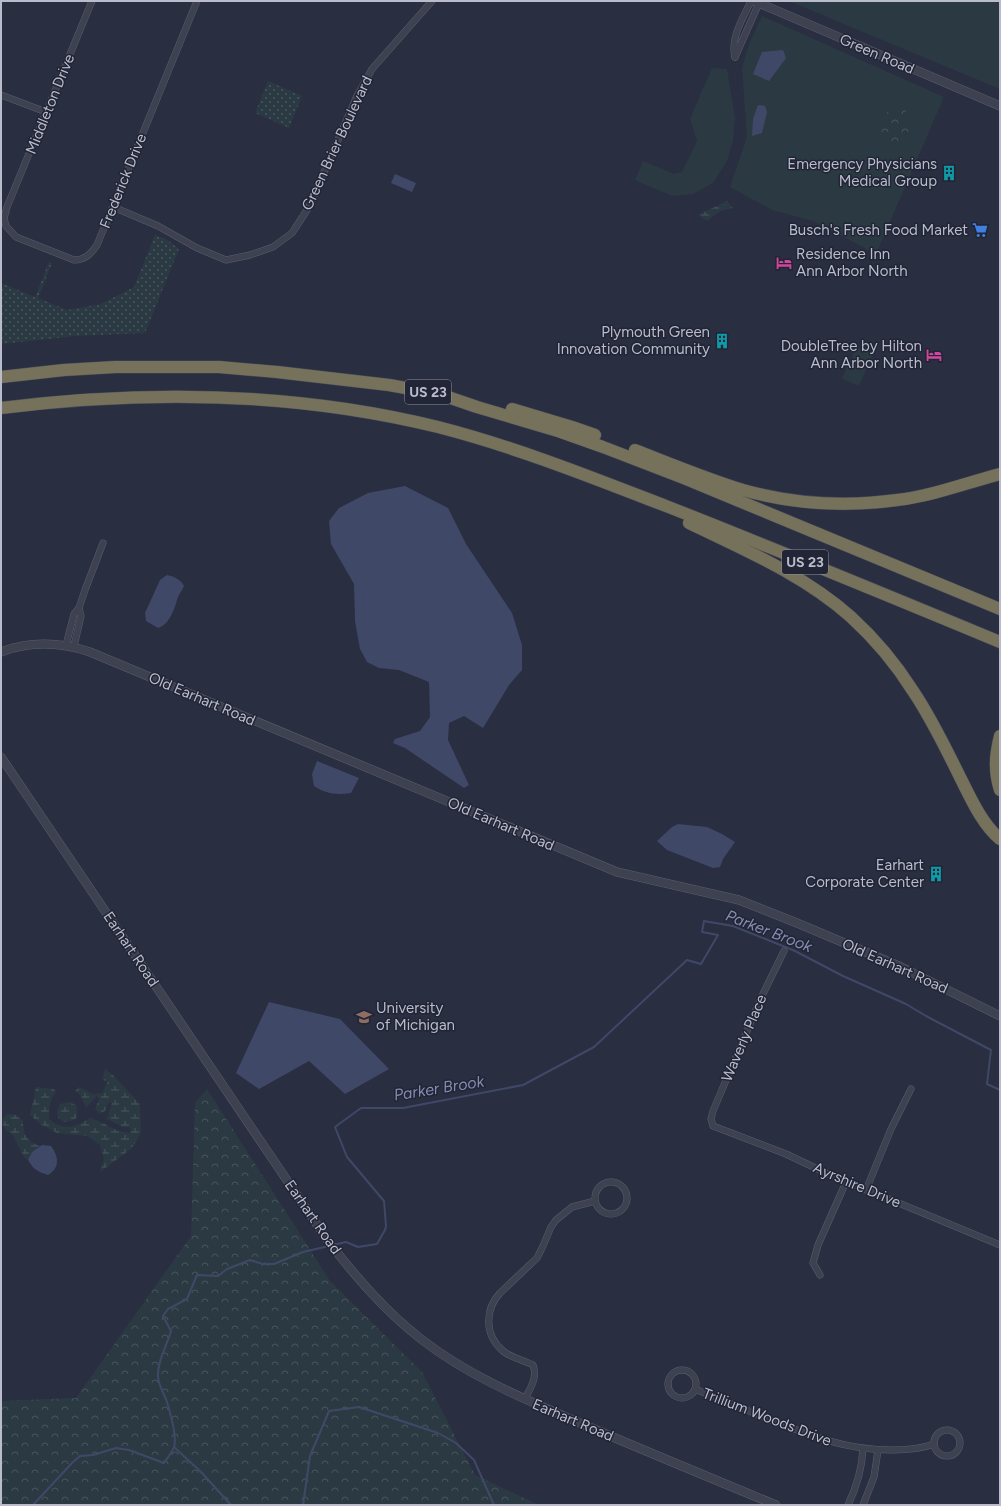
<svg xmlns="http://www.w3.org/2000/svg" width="1001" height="1506" font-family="Figtree,sans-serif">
<defs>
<pattern id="forest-crowns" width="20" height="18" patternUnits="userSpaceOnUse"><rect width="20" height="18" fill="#2b3a42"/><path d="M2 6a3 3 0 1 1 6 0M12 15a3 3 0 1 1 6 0" fill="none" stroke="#48555c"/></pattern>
<pattern id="wetland-marsh" width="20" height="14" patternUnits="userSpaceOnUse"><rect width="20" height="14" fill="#2b3a42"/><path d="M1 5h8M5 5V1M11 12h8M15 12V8" fill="none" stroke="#48555c"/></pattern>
<pattern id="park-dots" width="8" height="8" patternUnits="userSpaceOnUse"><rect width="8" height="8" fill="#2b3a42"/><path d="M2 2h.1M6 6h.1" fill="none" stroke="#48555c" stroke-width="1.8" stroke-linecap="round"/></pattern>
</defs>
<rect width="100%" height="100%" fill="#292e41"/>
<g fill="#2b3a42">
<path d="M789,1H1000V89Z"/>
<path d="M762,16L944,97L876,254L813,221L772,210L730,187L747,137L742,68L749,44Z"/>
<path d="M712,68L727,69L735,118L733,141L727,161L713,183L693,194L672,196L635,180L643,161L674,174L682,172L697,141L690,119Z"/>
<path d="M856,347L873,354L859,386L842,379Z"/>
</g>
<g fill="url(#forest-crowns)">
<path d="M904,104L910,130L892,147L879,133L888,111Z"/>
<path d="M207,1089L330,1281L422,1372L475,1475L539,1505H1V1398L2,1401L76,1398L191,1236L195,1103Z"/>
</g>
<g fill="url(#wetland-marsh)">
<path d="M727,201L733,208L720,211L707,221L698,215Z"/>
<path d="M105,1069L113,1075L140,1104L141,1133L132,1148L100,1172L104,1159L100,1145L88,1136L57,1133L40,1124L30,1115L36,1087L54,1089L56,1092C50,1100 48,1108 49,1119C63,1131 75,1128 89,1118C104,1121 112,1131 129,1133L131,1131L129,1127H123L107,1119L112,1103L109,1102L105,1111L100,1114L95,1109L99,1099L97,1096L86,1108L81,1096L75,1091L79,1087L93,1094L102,1093L107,1083V1081L102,1080Z"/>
<path d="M69,1102L76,1105C79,1117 78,1121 64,1122L58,1118L57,1111L60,1104Z"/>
<path d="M7,1114L17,1115L23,1121C23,1135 27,1141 40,1146L32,1152L28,1160L24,1157L13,1135L5,1130L1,1121Z"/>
</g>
<g fill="url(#park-dots)">
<path d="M268,81L302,96L289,128L255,113Z"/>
<path d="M155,235L166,239L179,249L145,333L76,336L1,344V283L35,297L49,262L52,263L38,298L67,310L101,304L134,287Z"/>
</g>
<g fill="#404868">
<path d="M783,50L786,58L769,81L753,74L762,52Z"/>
<path d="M758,105L765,106L767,112L762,133L752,136L753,119Z"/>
<path d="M395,174L416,183L412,192L391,183Z"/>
<path d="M405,486L448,508L466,544L512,613L522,645V670L509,685L483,728L464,716L449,723L448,740L469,785L464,788L405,748L393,743L395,739L420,731L430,717L429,682L399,670L379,668L367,662L360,649L355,621L354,584L331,544L329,521L339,508L368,493Z"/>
<path d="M167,575C175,577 180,579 184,586C182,591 178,595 177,600C174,610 169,625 158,628L146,621L145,613L160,580Z"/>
<path d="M317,761L359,778L351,793C336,795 326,794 314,786L312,774Z"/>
<path d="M678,824L707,827L722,834L735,842L723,859L720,867L713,868L667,850L657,841L672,827Z"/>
<path d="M269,1002L340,1019L389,1069L345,1094L309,1061L259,1089L236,1073Z"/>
<path d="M42,1145L51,1146C58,1156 61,1167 48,1175C38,1172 33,1169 28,1160L32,1152Z"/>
</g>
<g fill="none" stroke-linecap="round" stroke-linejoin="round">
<g stroke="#404868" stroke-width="2">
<path d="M333,1245L346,1242L358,1247L377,1244L385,1230L386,1226L384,1201L347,1157L335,1127L361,1108H403L523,1085L594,1047L687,960L701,964L718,935L702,932L704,921L733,926L795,951L843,976L906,1004L926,1016L991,1050L987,1084L1000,1090"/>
<path d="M174,1447L201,1472L231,1505"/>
<path d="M33,1505L72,1463L80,1456L93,1455L116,1448L129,1450L164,1463C167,1458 172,1453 174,1447C177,1438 170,1412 167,1402C164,1393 158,1385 158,1376C157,1362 167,1345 171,1331L163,1316L168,1309L187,1299L197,1275L218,1276L227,1269L250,1260L263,1264H274L303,1252L329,1246"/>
<path d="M303,1505L310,1456L329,1411L359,1407L438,1433L456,1443L474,1460L494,1505"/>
</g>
<defs>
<g id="minor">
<path d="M92,1L7,207L4,218L6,226L16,237L74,260C85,260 91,254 97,245L197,1"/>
<path d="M735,57C730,38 743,18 751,1"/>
<path d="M735,57L759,3"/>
<path d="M1,95L46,112"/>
<path d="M113,207L158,226L197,248L226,260L250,255L273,247L292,233L309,207L357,96L372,69L432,1"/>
<path d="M66,645L74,614L79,608L85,590L103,543"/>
<path d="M74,646L81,616L79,608"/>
<path d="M784,951L761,998L713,1111L711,1119L713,1126L786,1154L824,1172L1000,1245"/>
<circle cx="611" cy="1198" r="16"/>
<path d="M866,1190L891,1129L911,1089"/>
<path d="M820,1275L813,1263L818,1245L846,1182"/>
<circle cx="682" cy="1384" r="14"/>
<path d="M695,1389C719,1399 743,1408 766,1418C809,1435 845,1450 892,1450C906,1450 921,1449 934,1444"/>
<path d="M525,1399C530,1388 538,1378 533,1365C524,1360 511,1358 503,1351C484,1335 485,1309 500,1293L537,1258L543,1246L551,1227L556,1220L572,1207L595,1201"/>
<circle cx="947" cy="1443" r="13"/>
<path d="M848,1505C857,1486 862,1470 863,1449"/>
<path d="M863,1505L874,1477L878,1450"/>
</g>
<g id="tertiary">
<path d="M754,1L1000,106"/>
<path d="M1,652C30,641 60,642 90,652L617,872L739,900L797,923L899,966L1000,1016"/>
<path d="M1,757L328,1241C356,1277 385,1311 421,1339C471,1378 529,1401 587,1426C650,1453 713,1479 776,1505"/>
</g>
<g id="motorway">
<path d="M1,377L64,370L115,367H219L277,372L389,385L439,394L477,407L558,431L603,447L686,479L1000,609"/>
<path d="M1,408C146,390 296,392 438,427C516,447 591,477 666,506C778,550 889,596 1000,642"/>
<path d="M512,409L572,427L595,435"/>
<path d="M635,450C671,464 707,479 743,490C793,504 846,507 897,500C932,496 966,483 1000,474"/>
<path d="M689,523C745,550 804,575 851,617C874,638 896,664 913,691C932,719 947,751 962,781C972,801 983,825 1000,839"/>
<path d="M1000,736C995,756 994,771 1000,790"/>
</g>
</defs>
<use href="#minor" stroke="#5b5e6e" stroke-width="7"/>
<use href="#tertiary" stroke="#5b5e6e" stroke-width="9"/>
<use href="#motorway" stroke="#474b5b" stroke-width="13"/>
<use href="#minor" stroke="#3d4150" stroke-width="6"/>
<use href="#tertiary" stroke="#3d4150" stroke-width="8"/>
<use href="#motorway" stroke="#76715a" stroke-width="12"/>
</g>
<defs>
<symbol id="building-bare" viewBox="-9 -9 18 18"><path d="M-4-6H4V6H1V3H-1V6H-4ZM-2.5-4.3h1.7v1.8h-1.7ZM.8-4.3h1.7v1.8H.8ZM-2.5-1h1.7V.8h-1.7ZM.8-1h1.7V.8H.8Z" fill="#0f9aa8" stroke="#212536" stroke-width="2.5" paint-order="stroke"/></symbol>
<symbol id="supermarket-bare" viewBox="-9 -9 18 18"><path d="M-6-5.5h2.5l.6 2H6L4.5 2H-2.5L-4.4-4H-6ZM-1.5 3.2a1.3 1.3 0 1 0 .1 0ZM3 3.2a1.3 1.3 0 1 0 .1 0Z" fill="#3f7fe0" stroke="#212536" stroke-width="2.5" paint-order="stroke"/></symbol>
<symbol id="hotel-bare" viewBox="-9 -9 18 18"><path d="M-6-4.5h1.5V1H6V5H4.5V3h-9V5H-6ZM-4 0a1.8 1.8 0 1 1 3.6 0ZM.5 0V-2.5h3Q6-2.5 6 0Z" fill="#d1479c" stroke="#212536" stroke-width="2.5" paint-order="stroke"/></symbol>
<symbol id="university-bare" viewBox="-9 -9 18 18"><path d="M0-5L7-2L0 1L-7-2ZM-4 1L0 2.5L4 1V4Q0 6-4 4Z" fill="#8d6e63" stroke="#212536" stroke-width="2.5" paint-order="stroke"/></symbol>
</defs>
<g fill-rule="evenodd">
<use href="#building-bare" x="938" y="162" width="22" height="22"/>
<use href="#supermarket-bare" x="969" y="219" width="22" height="22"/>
<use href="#hotel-bare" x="773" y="252" width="22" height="22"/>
<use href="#building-bare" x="711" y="330" width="22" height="22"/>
<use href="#hotel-bare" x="923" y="344" width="22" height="22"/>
<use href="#building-bare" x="925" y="863" width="22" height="22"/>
<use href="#university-bare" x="353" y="1006" width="22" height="22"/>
</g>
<g text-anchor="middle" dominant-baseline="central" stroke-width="3" stroke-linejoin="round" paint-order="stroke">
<g fill="#212536" stroke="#8c8f9e" stroke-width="1">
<rect x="405" y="380" width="46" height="24" rx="3"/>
<rect x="782" y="550" width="46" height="24" rx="3"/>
</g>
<g font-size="14" font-weight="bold" fill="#babccb">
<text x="428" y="392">US 23</text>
<text x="805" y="562">US 23</text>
</g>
<g font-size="15" fill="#babccb" stroke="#212536">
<text transform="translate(877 54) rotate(23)">Green Road</text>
<text transform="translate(50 104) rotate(-68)">Middleton Drive</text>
<text transform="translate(337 143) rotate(-65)">Green Brier Boulevard</text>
<text transform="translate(123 181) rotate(-68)">Frederick Drive</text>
<text transform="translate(202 699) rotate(23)">Old Earhart Road</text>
<text transform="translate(501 824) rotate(23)">Old Earhart Road</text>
<text transform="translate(131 949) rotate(56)">Earhart Road</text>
<text transform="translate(895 966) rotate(24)">Old Earhart Road</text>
<text transform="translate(744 1038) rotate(-67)">Waverly Place</text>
<text transform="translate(857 1185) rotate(23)">Ayrshire Drive</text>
<text transform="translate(313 1217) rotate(55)">Earhart Road</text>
<text transform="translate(767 1417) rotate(21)">Trillium Woods Drive</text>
<text transform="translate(573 1420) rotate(23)">Earhart Road</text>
</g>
<g font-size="15" fill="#babccb" stroke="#212536" text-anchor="end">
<text x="937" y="164">Emergency Physicians<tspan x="937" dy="17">Medical Group</tspan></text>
<text x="968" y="230">Busch's Fresh Food Market</text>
<text x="796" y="254" text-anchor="start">Residence Inn<tspan x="796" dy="17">Ann Arbor North</tspan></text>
<text x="710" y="332">Plymouth Green<tspan x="710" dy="17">Innovation Community</tspan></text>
<text x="922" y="346">DoubleTree by Hilton<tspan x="922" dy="17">Ann Arbor North</tspan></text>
<text x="924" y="865">Earhart<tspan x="924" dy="17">Corporate Center</tspan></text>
<text x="376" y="1008" text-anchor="start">University<tspan x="376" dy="17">of Michigan</tspan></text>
</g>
<g font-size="16" font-style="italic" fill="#848db0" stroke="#212536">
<text transform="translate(769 931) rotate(21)">Parker Brook</text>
<text transform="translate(439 1088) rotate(-9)">Parker Brook</text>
</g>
</g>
<rect width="1001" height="1506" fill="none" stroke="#babccb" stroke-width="4"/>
</svg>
